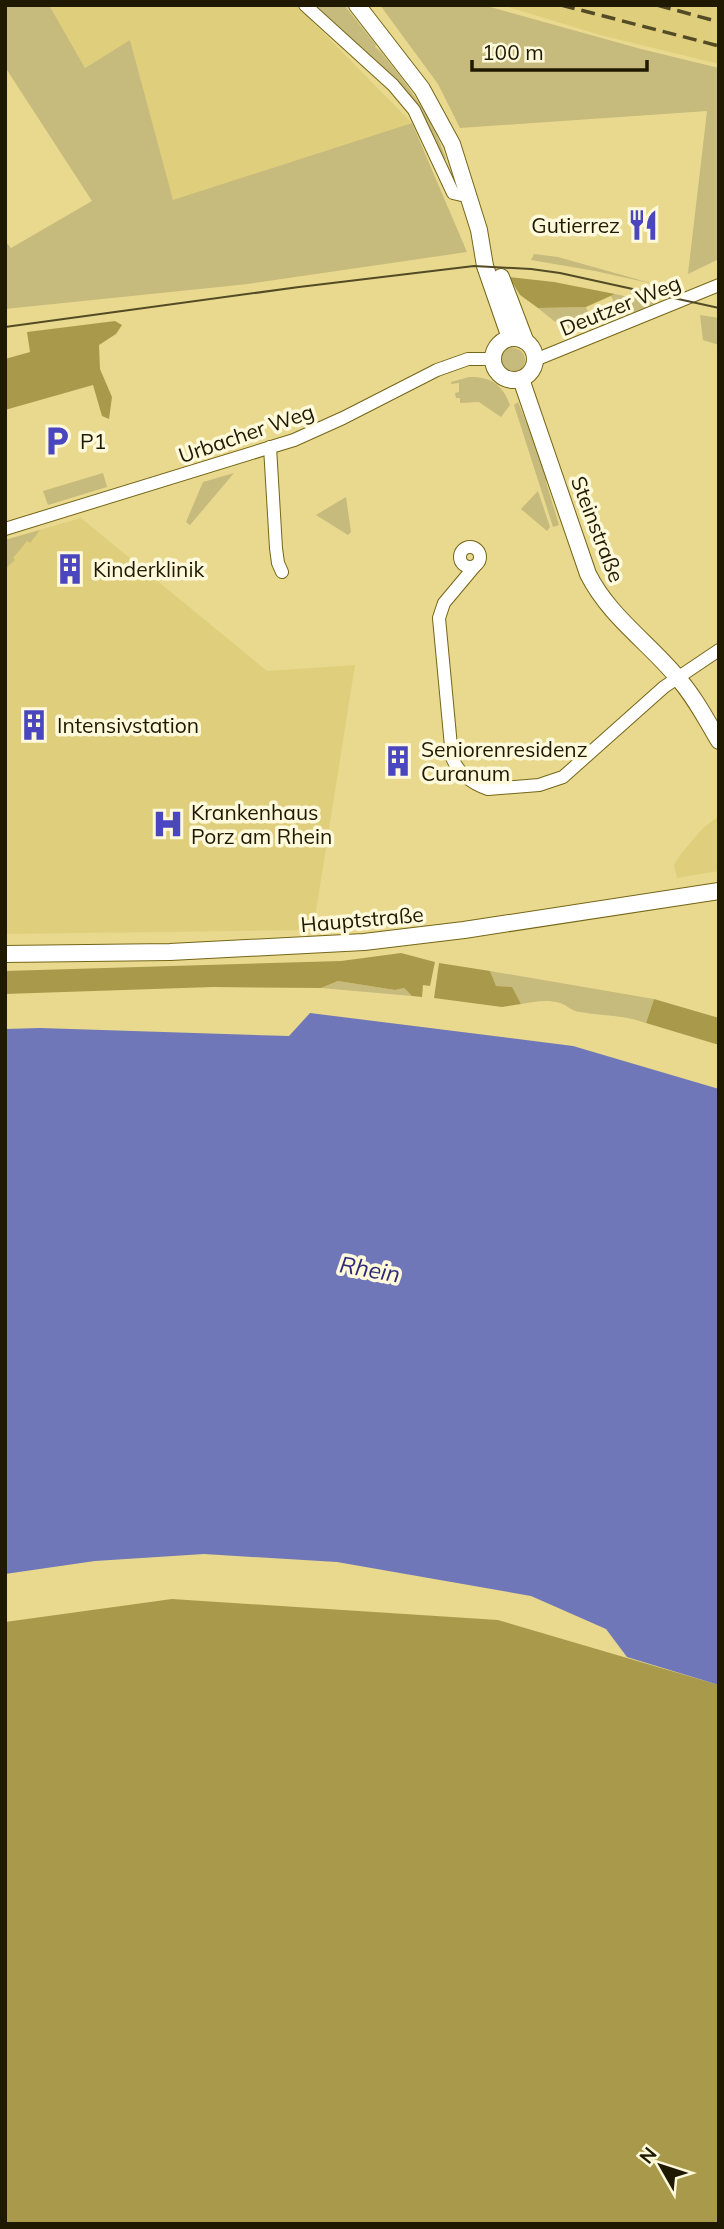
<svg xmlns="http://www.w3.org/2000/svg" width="724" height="2229" font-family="Mulish,sans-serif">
<rect width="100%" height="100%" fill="#e8d98e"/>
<g fill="#dfce7c">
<path d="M49,5H296L412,123L173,201L130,40L85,68Z"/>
<path d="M501,5H719V64L604,36Z"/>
<path d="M81,518L267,671L355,665L313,930L5,934V540Z"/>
<path d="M719,816V871L677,878L674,865L680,855L703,828Z"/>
</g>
<g fill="#c6ba7c">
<path d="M9,5H49L85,68L130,40L173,200L412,123L467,252L248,284L5,309V241L11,248L92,201L5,67V7Z"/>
<path d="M310,5H344L376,45L375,47L380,51C408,85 432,117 446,159L442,161L431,133Z"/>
<path d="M380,5H483L641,49L719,68V259L688,274L707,111L460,128L438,84Z"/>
<path d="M534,254L558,257L654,284L595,271L531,260Z"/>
<path d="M615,294L656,303L622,317L611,296Z"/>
<path d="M586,307L594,326C569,337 557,323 538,308Z"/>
<path d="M700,315L719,318V345L703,340Z"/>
<circle cx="513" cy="360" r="12"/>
<path d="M469,377C492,377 502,384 510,405L501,417L479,402L460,403V398H456L455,393L459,392V383L451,384V382Z"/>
<path d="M518,402L548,477L546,482L559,525L553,527L514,405Z"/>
<path d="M103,473L107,487L48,505L43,491Z"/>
<path d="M234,473L190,525L186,522L203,482Z"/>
<path d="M538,491L550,527L547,531L521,509Z"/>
<path d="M346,497L351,532L348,535L316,515Z"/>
<path d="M40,530L30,543L27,541L13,558L15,560L5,569V540Z"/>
<path d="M490,971L654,999L646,1023C625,1015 602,1016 580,1012C571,1011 567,1005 560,1003C546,999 534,1002 521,1004L512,988L496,987Z"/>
<path d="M338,981L395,990L404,988L412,996L321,988Z"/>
</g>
<g fill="#a99a4b">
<path d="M509,277L554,282L615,294L586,307L538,308L520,295Z"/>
<path d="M115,321L122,325L116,334L99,345L100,369L112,397L109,419L102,416L93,385L5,410V359L30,352L27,332Z"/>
<path d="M401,953L435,962L430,986L423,985L422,997L412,996L404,988L395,990L338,981L321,988L213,987L5,994V971L341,961Z"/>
<path d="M439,963L490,971L496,986L512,987L521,1004L502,1007L434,998Z"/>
<path d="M654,999L719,1018V1045L646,1023Z"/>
<path d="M172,1599L498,1620L719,1685V2224H5V1622Z"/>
</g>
<path fill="#7077b9" d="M310,1013L573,1046L719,1089V1685L627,1657L606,1629L531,1596L337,1562L204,1554L95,1561L5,1574V1029L40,1028L289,1036Z"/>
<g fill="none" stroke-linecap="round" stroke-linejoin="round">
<defs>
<g id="minor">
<path d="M305,5L393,85L414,110L453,193L470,197"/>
<path d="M535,360L719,285"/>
<path d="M270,447L276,548L278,563L282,572"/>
<path d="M5,529L294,440L343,418L437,370L468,359H492"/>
<circle cx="470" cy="557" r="10"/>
<path d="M475,566L444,603L439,618L452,757C457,772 472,784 488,789L539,785L563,777L664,687L719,650"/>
</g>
<g id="major">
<path d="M357,5L422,89L452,144L479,230L485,266L510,338"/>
<path d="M501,277L525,340"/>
<circle cx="514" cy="359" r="21"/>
<path d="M521,379L588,574C609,616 648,642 677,677C694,696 706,719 719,741"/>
<path d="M5,954L170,952L364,942L464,930L719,891"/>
</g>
</defs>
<use href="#minor" stroke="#756618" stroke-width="14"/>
<use href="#major" stroke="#756618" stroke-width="18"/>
<use href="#minor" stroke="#fff" stroke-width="12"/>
<use href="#major" stroke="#fff" stroke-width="16"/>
<path stroke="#534b25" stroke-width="2" d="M5,327L299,287L474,266L531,269L560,273L719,308"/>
<g stroke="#534b25" stroke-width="3.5" stroke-dasharray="14 7" stroke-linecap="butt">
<path d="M561,5L719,46"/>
<path d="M657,5L719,22"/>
</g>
</g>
<defs>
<symbol id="restaurant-bare" viewBox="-9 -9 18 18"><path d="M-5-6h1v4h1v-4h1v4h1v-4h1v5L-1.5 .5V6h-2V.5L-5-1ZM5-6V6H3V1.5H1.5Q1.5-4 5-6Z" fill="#4a46bd" stroke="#fff9dc" stroke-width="2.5" paint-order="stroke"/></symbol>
<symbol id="parking-bare" viewBox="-9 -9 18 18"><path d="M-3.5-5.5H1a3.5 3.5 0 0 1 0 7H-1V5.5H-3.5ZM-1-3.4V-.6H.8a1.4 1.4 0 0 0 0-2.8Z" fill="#4a46bd" stroke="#fff9dc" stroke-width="2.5" paint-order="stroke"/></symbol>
<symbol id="building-bare" viewBox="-9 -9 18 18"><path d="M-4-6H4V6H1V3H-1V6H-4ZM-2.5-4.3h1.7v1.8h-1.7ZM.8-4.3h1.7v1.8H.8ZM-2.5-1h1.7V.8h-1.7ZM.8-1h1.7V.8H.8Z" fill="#4a46bd" stroke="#fff9dc" stroke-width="2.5" paint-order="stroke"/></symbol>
<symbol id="hospital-bare" viewBox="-9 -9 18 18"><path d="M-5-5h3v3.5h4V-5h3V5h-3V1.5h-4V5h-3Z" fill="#4a46bd" stroke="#fff9dc" stroke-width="2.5" paint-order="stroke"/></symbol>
</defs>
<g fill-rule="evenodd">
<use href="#restaurant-bare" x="621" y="203" width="44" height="44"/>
<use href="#parking-bare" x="35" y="419" width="44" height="44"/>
<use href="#building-bare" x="48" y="547" width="44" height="44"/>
<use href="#building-bare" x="12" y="703" width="44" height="44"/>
<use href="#building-bare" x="376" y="739" width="44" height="44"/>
<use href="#hospital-bare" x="146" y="802" width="44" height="44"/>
</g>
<g text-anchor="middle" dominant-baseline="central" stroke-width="7" stroke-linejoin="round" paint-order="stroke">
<g font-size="21" fill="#1f1900" stroke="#fff9dc" text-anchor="start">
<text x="620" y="225" text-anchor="end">Gutierrez</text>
<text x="80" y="441">P1</text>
<text x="93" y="569">Kinderklinik</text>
<text x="57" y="725">Intensivstation</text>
<text x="421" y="749">Seniorenresidenz<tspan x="421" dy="24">Curanum</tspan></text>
<text x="191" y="812">Krankenhaus<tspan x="191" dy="24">Porz am Rhein</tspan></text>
</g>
<g font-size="21" fill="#1f1900" stroke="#fff9dc">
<text transform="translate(620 305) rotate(-22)">Deutzer Weg</text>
<text transform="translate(246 433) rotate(-19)">Urbacher Weg</text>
<text transform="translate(598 529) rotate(69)">Steinstraße</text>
<text transform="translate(362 919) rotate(-5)">Hauptstraße</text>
</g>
<g font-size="23" font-style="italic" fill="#2c2979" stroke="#fff9dc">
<text transform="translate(370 1269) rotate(10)">Rhein</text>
</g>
</g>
<rect width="724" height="2229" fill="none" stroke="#1f1900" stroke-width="14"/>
<g transform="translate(661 2166) rotate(309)" stroke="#fff9dc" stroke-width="5" paint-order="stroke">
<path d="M0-5L12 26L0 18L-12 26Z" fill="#1f1900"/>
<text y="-10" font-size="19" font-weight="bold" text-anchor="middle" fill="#1f1900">N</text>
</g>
<path d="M472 60v10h175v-10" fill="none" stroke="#1f1900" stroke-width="3.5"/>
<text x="482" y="60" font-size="21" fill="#1f1900" stroke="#fff9dc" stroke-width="5" paint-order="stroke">100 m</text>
</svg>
